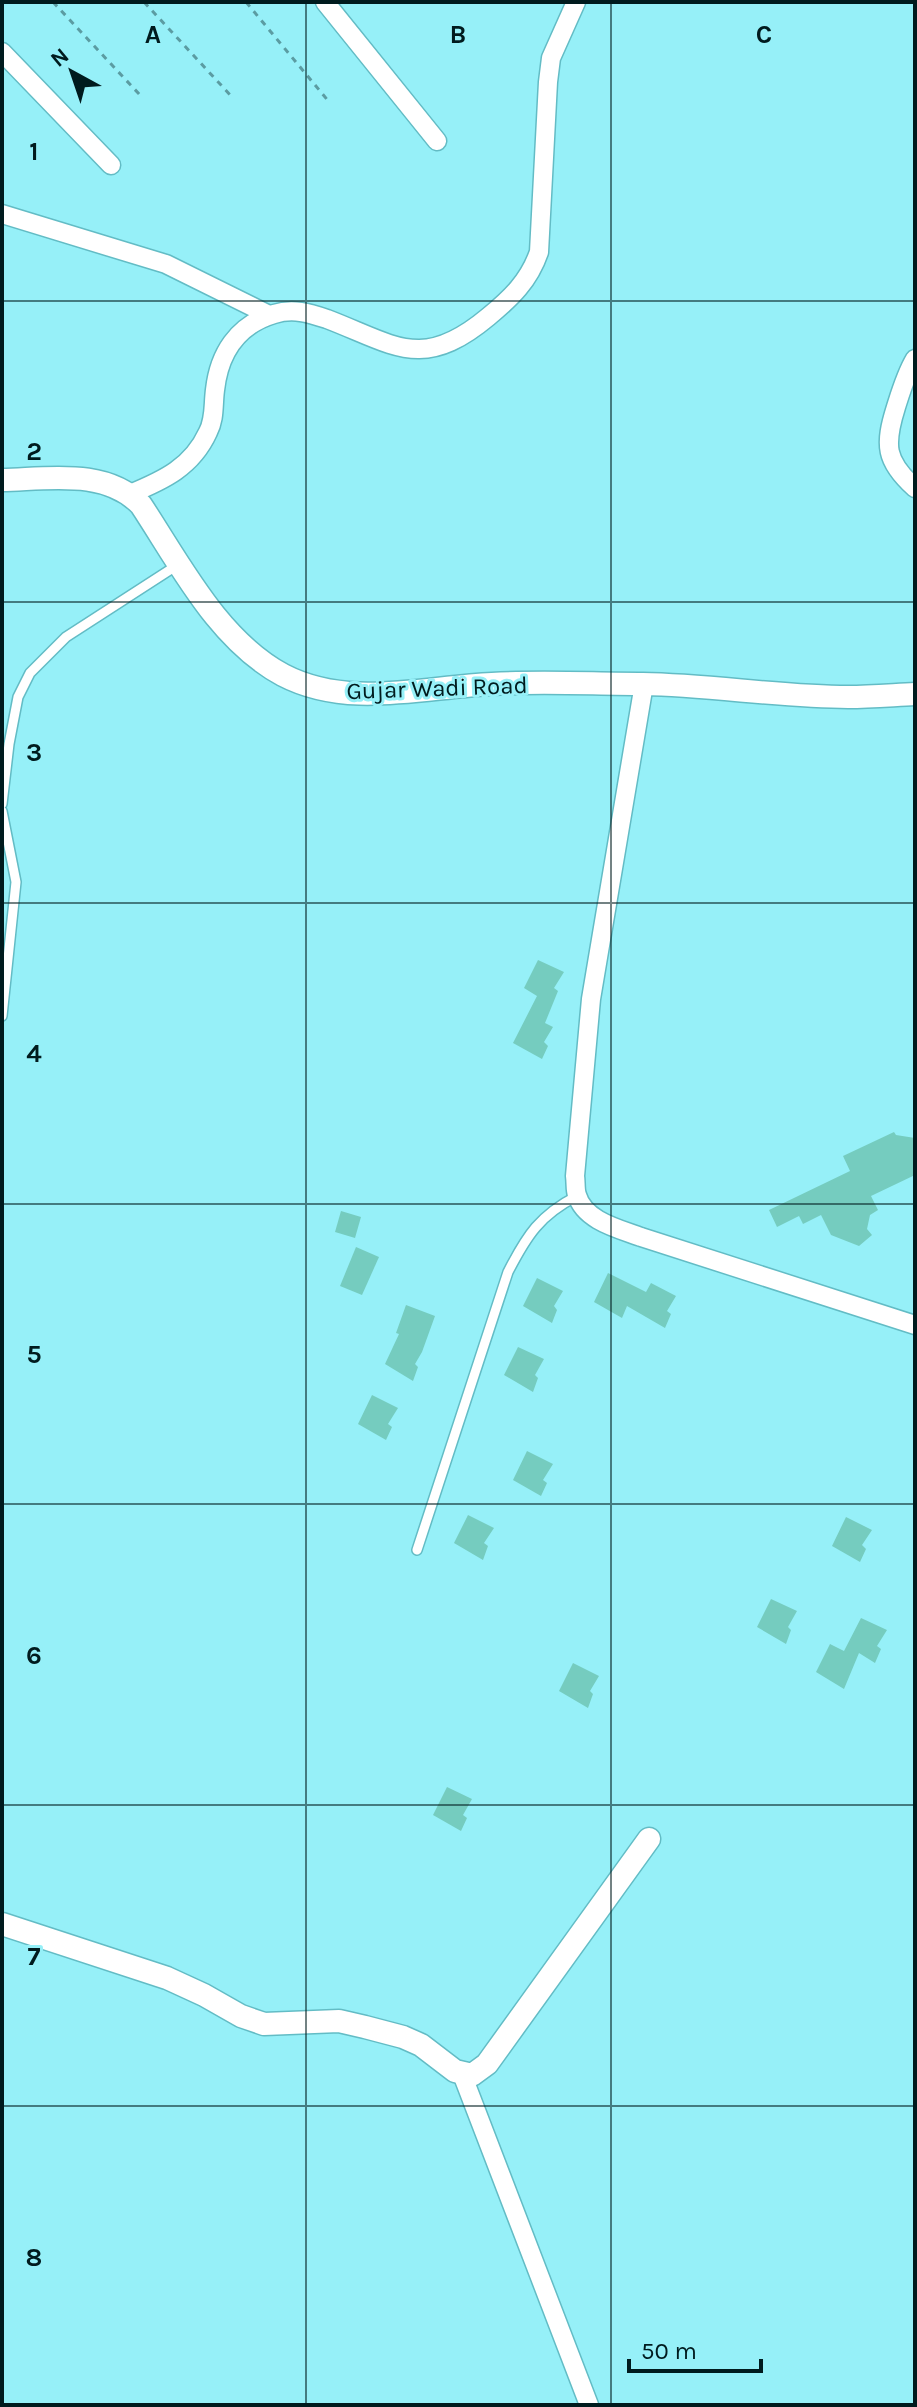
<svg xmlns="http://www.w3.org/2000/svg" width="917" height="2407" font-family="Karla,sans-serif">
<rect width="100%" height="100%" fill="#96f0f8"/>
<g fill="#75ccbf">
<path d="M538,960L564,972L554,988L558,991L545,1023L553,1027L544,1042L548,1046L542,1059L513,1043L537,996L524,988Z"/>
<path d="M894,1132L896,1135L915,1138V1175L871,1196L878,1210L870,1215L867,1229L872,1235L859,1246L831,1235L821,1215L803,1224L799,1216L777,1227L769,1210L850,1171L843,1156Z"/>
<path d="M341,1211L361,1217L355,1238L335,1232Z"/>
<path d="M356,1247L379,1257L362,1295L340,1286Z"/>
<path d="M608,1273L646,1292L651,1283L676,1296L667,1311L671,1314L665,1328L627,1306L622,1318L594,1302Z"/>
<path d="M537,1278L563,1291L554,1306L557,1310L552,1323L523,1306Z"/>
<path d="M406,1305L435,1316L422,1352L415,1364L418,1367L413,1381L385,1364L399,1334L396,1333Z"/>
<path d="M518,1347L544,1359L535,1375L538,1378L533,1392L504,1375Z"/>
<path d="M372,1395L398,1408L388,1424L392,1427L386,1440L358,1424Z"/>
<path d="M527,1451L553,1464L543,1480L547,1483L541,1496L513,1480Z"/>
<path d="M468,1515L494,1528L484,1543L488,1546L483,1560L454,1543Z"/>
<path d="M846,1517L872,1530L862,1545L866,1549L860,1562L832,1546Z"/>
<path d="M771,1599L797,1611L788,1627L791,1630L786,1644L757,1627Z"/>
<path d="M861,1618L887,1630L877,1646L881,1649L875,1663L859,1653L844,1689L816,1672L830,1644L844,1651Z"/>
<path d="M573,1663L599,1676L590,1691L593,1694L588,1708L559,1691Z"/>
<path d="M447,1787L472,1799L463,1815L467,1818L461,1831L433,1815Z"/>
</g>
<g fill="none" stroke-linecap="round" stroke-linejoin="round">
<defs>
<g id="service">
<path d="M2,804L9,744L18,697L30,673L66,637L179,564"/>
<path d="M2,811L16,882L2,1016"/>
<path d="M417,1550L508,1272C527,1235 540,1215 577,1196"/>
</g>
<g id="minor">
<path d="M325,2L437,141"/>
<path d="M2,52L111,165"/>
<path d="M2,214L166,264L269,315"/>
<path d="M915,359C906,374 901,391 896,407C884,445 885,461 915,488"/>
<path d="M130,494C164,480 192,467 208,432C215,419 213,405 215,390C219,354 237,325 274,314C293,308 309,313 327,319C395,345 422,372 488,317C511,298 529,281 539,252L548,82L551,58L576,2"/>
<path d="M644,684L591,999L575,1176C576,1182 575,1190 577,1195C584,1221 620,1229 641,1237L915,1325"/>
<path d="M462,2074L589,2405"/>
</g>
<g id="tertiary">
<path d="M2,480C48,479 106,468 141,505C180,564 218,640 283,675C348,709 423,687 492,684C542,681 593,684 643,684C711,685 780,697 848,697C871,697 893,695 915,694"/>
<path d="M2,1924L167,1978L204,1995L241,2016L264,2024L339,2021L365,2027L403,2037L421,2045L455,2071L472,2075L487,2064L649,1839"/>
</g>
</defs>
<use href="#service" stroke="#63bcc5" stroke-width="12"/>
<use href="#minor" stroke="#63bcc5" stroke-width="21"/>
<use href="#tertiary" stroke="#63bcc5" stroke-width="25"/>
<g stroke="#5b9ca2" stroke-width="3" stroke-dasharray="6 6" stroke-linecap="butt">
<path d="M53,2L140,95"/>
<path d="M144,2L233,98"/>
<path d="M246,2L330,103"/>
</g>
<use href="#service" stroke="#fff" stroke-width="9"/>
<use href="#minor" stroke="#fff" stroke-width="18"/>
<use href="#tertiary" stroke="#fff" stroke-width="22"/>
</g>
<path fill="none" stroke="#001b1e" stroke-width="2" stroke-opacity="0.55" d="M306,2V2405M611,2V2405M2,301H915M2,602H915M2,903H915M2,1204H915M2,1504H915M2,1805H915M2,2106H915"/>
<g text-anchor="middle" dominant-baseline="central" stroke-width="6" stroke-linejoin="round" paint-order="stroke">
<g font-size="24" fill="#001b1e" stroke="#96f0f8">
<text transform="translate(437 688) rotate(-2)">Gujar Wadi Road</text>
</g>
</g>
<g font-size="26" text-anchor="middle" font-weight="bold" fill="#001b1e" stroke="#96f0f8" stroke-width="6" stroke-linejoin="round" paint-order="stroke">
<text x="153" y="43">A</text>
<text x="458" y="43">B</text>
<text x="764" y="43">C</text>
<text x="34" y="160">1</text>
<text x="34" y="460">2</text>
<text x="34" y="761">3</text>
<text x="34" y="1062">4</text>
<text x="34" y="1363">5</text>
<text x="34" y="1664">6</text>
<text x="34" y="1965">7</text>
<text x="34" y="2266">8</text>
</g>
<rect width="917" height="2407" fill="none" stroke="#001b1e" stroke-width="8"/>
<g transform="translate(72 72) rotate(320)" stroke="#96f0f8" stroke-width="6" paint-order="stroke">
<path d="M0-6L14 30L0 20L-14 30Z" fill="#001b1e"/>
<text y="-12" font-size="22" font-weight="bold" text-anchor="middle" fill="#001b1e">N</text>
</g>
<path d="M629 2359v12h132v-12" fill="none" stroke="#001b1e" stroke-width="4"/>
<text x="641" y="2359" font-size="24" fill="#001b1e" stroke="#96f0f8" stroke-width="6" paint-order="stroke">50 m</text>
</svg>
